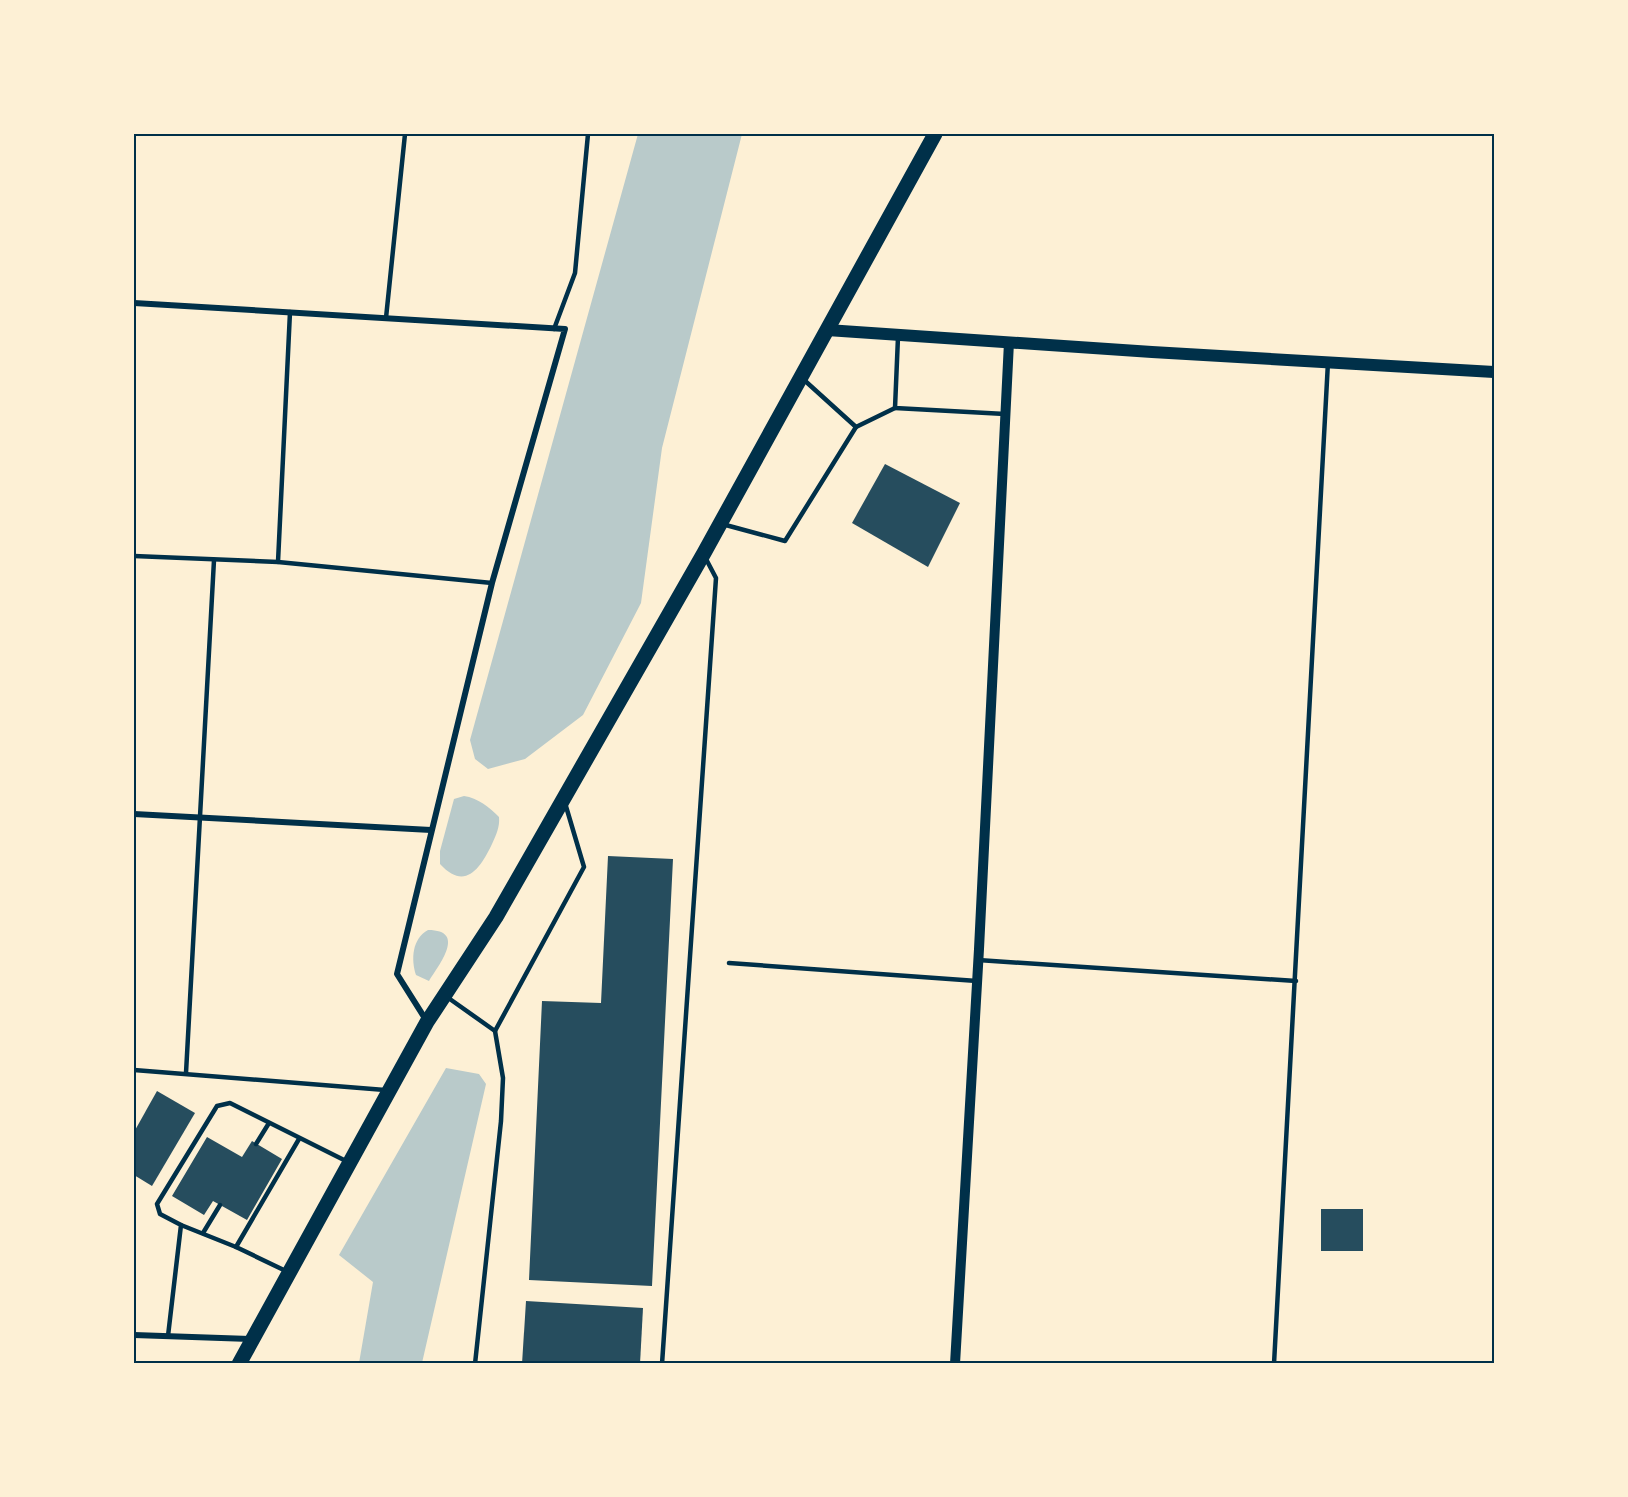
<svg xmlns="http://www.w3.org/2000/svg" width="1628" height="1497" font-family="'Noto Sans',sans-serif">
<rect width="100%" height="100%" fill="#fdf0d5"/>
<g fill="#b9caca">
<path d="M638,134H742L662,448L641,603L583,715L525,759L488,769L475,759L470,740Z"/>
<path d="M464,796C478,798 489,807 499,817C500,827 496,835 492,844C480,869 465,891 440,864V851L454,799Z"/>
<path d="M428,930C467,930 439,965 429,981L416,975C411,959 412,939 428,930Z"/>
<path d="M446,1068L479,1074L486,1084L422,1363H359L373,1282L339,1255Z"/>
</g>
<g fill="#264d5e">
<path d="M885,464L960,503L928,567L852,523Z"/>
<path d="M608,856L673,859L652,1286L529,1280L542,1001L601,1003Z"/>
<path d="M157,1091L195,1113L152,1186L134,1175V1132Z"/>
<path d="M207,1137L242,1157L252,1141L282,1159L247,1220L213,1201L204,1215L172,1196Z"/>
<rect x="1321" y="1209" width="42" height="42"/>
<path d="M526,1301L643,1308L640,1364H522Z"/>
</g>
<g fill="none" stroke-linecap="round" stroke-linejoin="round">
<g stroke="#003049" stroke-width="4.5">
<path d="M386,318L405,134"/>
<path d="M554,329L575,273L588,134"/>
<path d="M898,337L895,408L1005,414"/>
<path d="M856,427L895,408"/>
<path d="M722,524L785,541L856,427L803,379"/>
<path d="M134,556L278,562L492,583"/>
<path d="M278,562L290,312"/>
<path d="M978,960L1296,981"/>
<path d="M729,963L977,981"/>
<path d="M447,997L495,1031L584,867L565,803"/>
<path d="M134,1070L385,1090"/>
<path d="M186,1073L214,560"/>
<path d="M256,1144L269,1123"/>
<path d="M181,1225L236,1247L299,1139"/>
<path d="M203,1233L220,1205"/>
<path d="M236,1247L288,1272"/>
<path d="M168,1336L181,1225L160,1214L157,1204L217,1106L230,1103L348,1162"/>
<path d="M475,1364L501,1121L503,1078L495,1031"/>
<path d="M662,1364L716,578L706,559"/>
<path d="M1274,1364L1328,362"/>
</g>
<g stroke="#003049" stroke-width="6">
<path d="M134,303L565,329L492,583L397,974L426,1020"/>
<path d="M134,814L431,830"/>
<path d="M134,1335L250,1339"/>
</g>
<path stroke="#003049" stroke-width="10" d="M955,1364L979,949L1009,342"/>
<path stroke="#003049" stroke-width="12" d="M827,330L1152,352L1494,372"/>
<path stroke="#003049" stroke-width="15" d="M239,1364L427,1022L496,917L704,553L935,134"/>
</g>
<rect width="1628" height="1497" fill="none" stroke="#fdf0d5" stroke-width="270"/>
<rect x="135" y="135" width="1358" height="1227" fill="none" stroke="#003049" stroke-width="2"/>
</svg>
